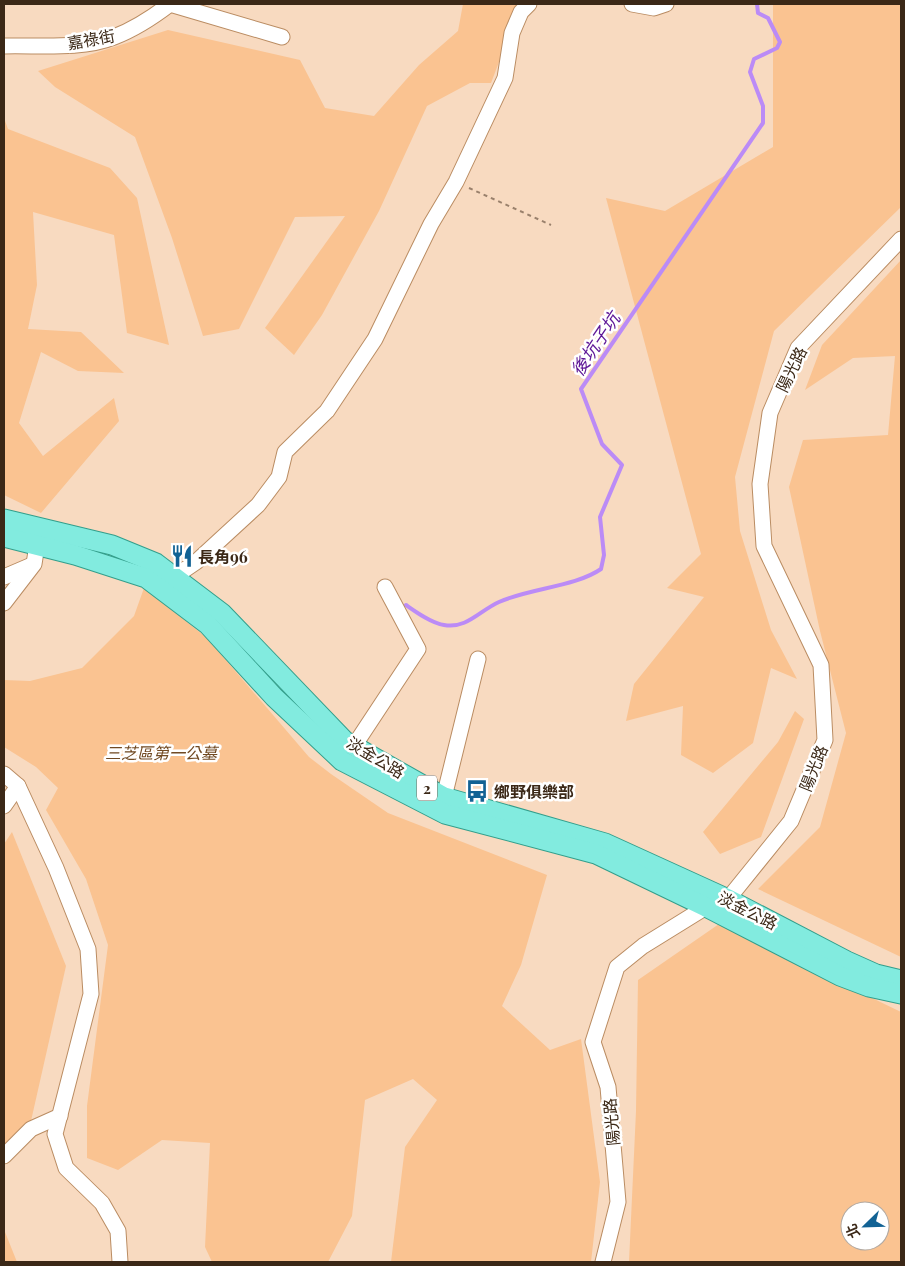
<svg xmlns="http://www.w3.org/2000/svg" width="905" height="1266" font-family="'Playfair Display','Noto Sans TC',serif">
<rect width="100%" height="100%" fill="#f8dac0"/>
<g fill="#fac391" fill-rule="evenodd">
<path d="M463,4H521L491,83H470L427,106L379,211L322,315L294,355L265,328L345,216L295,217L239,329L203,336L172,238L135,137L55,87L38,71L168,30L300,60L325,108L374,116L419,65L458,31Z"/>
<path d="M773,4H901V207L774,331L735,477L740,531L771,630L797,679L771,668L753,743L713,773L681,755L683,706L626,721L634,684L704,597L667,588L701,554L606,198L665,211L773,147Z"/>
<path d="M4,118L8,129L110,168L137,198L169,345L127,333L114,235L33,212L37,285L28,329L81,332L124,373L78,371L41,352L19,423L43,456L114,398L119,421L41,513L4,495Z"/>
<path d="M901,260V957L758,889L820,827L846,733L820,631L789,487L803,440L888,435L895,356L853,358L805,390L822,345Z"/>
<path d="M144,588L207,638L309,757L331,774L388,813L547,875L521,965L502,1006L550,1050L581,1039L600,1182L591,1262H391L405,1147L437,1100L413,1079L365,1100L352,1216L328,1262H212L205,1247L210,1143L162,1140L118,1170L87,1158V1106L108,945L86,879L46,810L58,788L36,767L4,747V680L30,681L82,668L134,616Z"/>
<path d="M795,711L804,719L761,837L720,854L703,832L778,742Z"/>
<path d="M12,832L66,966L31,1121L4,1147V844Z"/>
<path d="M719,924L901,1012V1262H629L636,1111L638,980ZM850,1211H880V1241H850Z"/>
<path d="M4,1232H5L17,1262H4Z"/>
</g>
<g fill="none" stroke-linecap="round" stroke-linejoin="round">
<path stroke="#bb8bf6" stroke-width="4" d="M406,605C416,612 431,623 444,625C467,629 479,611 499,602C530,588 575,587 601,569L604,555L600,517L622,465L602,444L581,389L763,123V106L750,72L754,59L777,48L780,42L768,18L758,13L757,4"/>
<defs>
<g id="minor">
<path d="M170,4L282,37"/>
<path d="M632,4L654,8L666,4"/>
<path d="M4,46C39,45 81,50 114,37C135,29 153,17 170,4"/>
<path d="M4,577L32,565"/>
<path d="M174,577L196,562L258,505L279,477L285,452L327,411L375,339L431,224L456,182L505,78L512,33L521,12L529,4"/>
<path d="M4,603L34,564L37,545L41,537"/>
<path d="M354,746L418,649L385,587"/>
<path d="M4,774L18,786L56,868L88,949L91,994L55,1134L66,1168L102,1203L118,1231L120,1262"/>
<path d="M444,797L478,659"/>
<path d="M4,806L18,786"/>
<path d="M4,1156L31,1129L60,1116"/>
<path d="M603,1262L618,1202L608,1087L593,1042L617,967L643,946L706,907L728,899L791,821L825,740L821,665L764,546L760,484L770,413L798,348L901,239"/>
</g>
<g id="major">
<path d="M4,519L112,545L156,563L222,613L345,741L444,797L605,843L728,899L847,961L876,974L901,980"/>
<path d="M4,537L75,555L146,578L208,625L274,697L342,761L445,814L596,854L706,907L840,976L869,987L901,994"/>
</g>
</defs>
<use href="#minor" stroke="#ba8c62" stroke-width="17"/>
<use href="#major" stroke="#339e8b" stroke-width="21"/>
<path stroke="#9a816c" stroke-width="2" stroke-dasharray="4 4" stroke-linecap="butt" d="M469,188L551,225"/>
<use href="#minor" stroke="#fff" stroke-width="15"/>
<use href="#major" stroke="#82ebdf" stroke-width="19"/>
</g>
<defs>
<symbol id="restaurant-bare" viewBox="-9 -9 18 18"><path d="M-5-6h1v4h1v-4h1v4h1v-4h1v5L-1.5 .5V6h-2V.5L-5-1ZM5-6V6H3V1.5H1.5Q1.5-4 5-6Z" fill="#126294" stroke="#fff" stroke-width="2.5" paint-order="stroke"/></symbol>
<symbol id="bus-bare" viewBox="-9 -9 18 18"><path d="M-5-6H5V4H4V6H2V4H-2V6H-4V4H-5ZM-3.5-4V0h7V-4ZM-3.5 1.2v1.5H-2V1.2ZM2 1.2v1.5H3.5V1.2Z" fill="#126294" stroke="#fff" stroke-width="2.5" paint-order="stroke"/></symbol>
</defs>
<g fill-rule="evenodd">
<use href="#restaurant-bare" x="166" y="540" width="32" height="32"/>
<use href="#bus-bare" x="461" y="775" width="32" height="32"/>
</g>
<g text-anchor="middle" dominant-baseline="central" stroke-width="5" stroke-linejoin="round" paint-order="stroke">
<rect fill="#fff" stroke="#76685d" stroke-width="1" x="417" y="775.5" width="20" height="25" rx="4"/>
<g font-size="15" font-weight="bold" fill="#3b2817">
<text x="427" y="788">2</text>
</g>
<g font-size="16" fill="#3b2817" stroke="#fff">
<text transform="translate(91 39) rotate(-10)">嘉祿街</text>
<text transform="translate(791 369) rotate(-64)">陽光路</text>
<text transform="translate(376 757) rotate(31)">淡金公路</text>
<text transform="translate(813 768) rotate(-68)">陽光路</text>
<text transform="translate(748 910) rotate(27)">淡金公路</text>
<text transform="translate(611 1122) rotate(-95)">陽光路</text>
</g>
<g font-size="16" font-weight="bold" fill="#3b2817" stroke="#fff" text-anchor="start">
<text x="198" y="556">長角96</text>
<text x="494" y="791">鄉野俱樂部</text>
</g>
<g font-size="16" font-style="italic" fill="#714a23" stroke="#fff">
<text x="161" y="752">三芝區第一公墓</text>
</g>
<g font-size="18" font-style="italic" fill="#5e1797" stroke="#fff">
<text transform="translate(595 344) rotate(-56)">後坑子坑</text>
</g>
</g>
<rect width="905" height="1266" fill="none" stroke="#3b2817" stroke-width="10"/>
<g transform="translate(865 1226) rotate(247)"><circle r="24" fill="#ffffff" stroke="#b1a9a2"/>
<path d="M0-4L9 19L0 12L-9 19Z" fill="#126294"/>
<text y="-8" font-size="14" font-weight="bold" text-anchor="middle" fill="#3b2817">北</text>
</g>
</svg>
